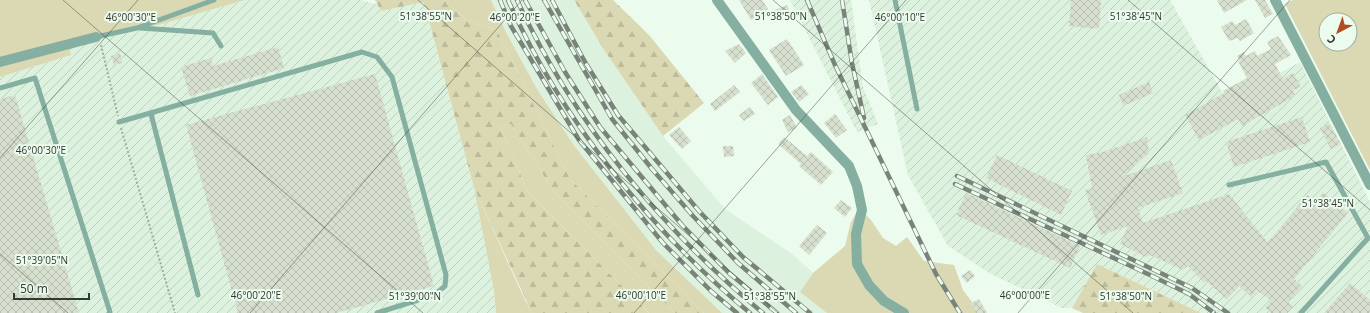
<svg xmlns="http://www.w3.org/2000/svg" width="1370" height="313" font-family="'Open Sans',sans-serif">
<defs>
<pattern id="industrial-furrows" width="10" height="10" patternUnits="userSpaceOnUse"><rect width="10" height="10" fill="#dcf2df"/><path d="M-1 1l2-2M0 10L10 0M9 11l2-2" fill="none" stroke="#bdd0c0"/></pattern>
<pattern id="forest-firs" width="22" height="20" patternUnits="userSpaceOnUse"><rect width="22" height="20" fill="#dad9b3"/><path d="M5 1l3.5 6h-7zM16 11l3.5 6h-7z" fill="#bcbb9a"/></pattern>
<pattern id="building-cross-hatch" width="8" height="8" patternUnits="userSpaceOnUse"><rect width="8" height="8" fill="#d7dfce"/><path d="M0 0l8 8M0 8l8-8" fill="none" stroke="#b9c0b1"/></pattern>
</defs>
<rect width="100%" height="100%" fill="#ebfbed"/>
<path fill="#dcf2df" d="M491,0H574L604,50L663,136L725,209L792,254L813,273L800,292L827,313H722L705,297L656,250L573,144L537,89L506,32Z"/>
<g fill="url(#industrial-furrows)">
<path d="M245,0H361L378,5L381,11L424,2L474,188L494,291L496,313H0V77L71,55L69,45L162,24Z"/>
<path d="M790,0H851L863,87L878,124L857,132Z"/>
<path d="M869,0H1170L1227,101L1300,62L1370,202V313H1201L1097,264L1072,308H1062L989,273L948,246L908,175Z"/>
</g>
<g fill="#dad9b3" fill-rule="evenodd">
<path d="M0,0H245L162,24L69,45L71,55L0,77Z"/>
<path d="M444,0H491L506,32L537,89L573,144L656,250L722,313H704L570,179L497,30L466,20Z"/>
<path d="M1293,0H1370V170L1285,4ZM1326,20H1350V44H1326Z"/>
<path d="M511,124L554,192L675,313H649L528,192L500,127Z"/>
<path d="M474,188L523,296L532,313H496L494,291Z"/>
<path d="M859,208L871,220L883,238L896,246L907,237L924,261L954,265L963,290L980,313H827L800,292L813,273L845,246L851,222Z"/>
</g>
<g fill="url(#forest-firs)">
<path d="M375,0H444L466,20L497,30L570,179L704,313H675L554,192L511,124L500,127L528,192L649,313H532L474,188L424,2L381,11Z"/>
<path d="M574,0H613L649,35L704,103L663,136L604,50Z"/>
<path d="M1097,264L1201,313H1083L1072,308Z"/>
</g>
<g fill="url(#building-cross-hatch)">
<path d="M739,0H762L768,9L751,20Z"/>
<path d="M1071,0H1101L1099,29L1069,26Z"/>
<path d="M1217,0H1247L1224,13Z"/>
<path d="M1255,0H1265L1273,14L1265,18Z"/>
<path d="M787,5L790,12L775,19L772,11Z"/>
<path d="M1246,19L1254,33L1240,41L1238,38L1229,41L1221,27L1232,21L1235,25Z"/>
<path d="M1278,36L1291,55L1275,64L1283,79L1293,73L1301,87L1293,90L1295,96L1242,126L1238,119L1199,140L1185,115L1224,93L1223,91L1247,78L1238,61L1240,60L1237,56L1244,52L1246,56L1255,51L1257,56L1271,49L1267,42Z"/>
<path d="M787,39L804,65L786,76L769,50Z"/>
<path d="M739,44L746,53L735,63L725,51Z"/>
<path d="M278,47L284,68L190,96L181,67L211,58L213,66Z"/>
<path d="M120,53L122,63L114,65L111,56Z"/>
<path d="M375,74L434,286L336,313H238L186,125Z"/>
<path d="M762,74L778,97L768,105L751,83Z"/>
<path d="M1149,82L1153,93L1123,106L1119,95Z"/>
<path d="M734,85L740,92L715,111L710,104Z"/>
<path d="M801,85L809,94L799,102L791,92Z"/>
<path d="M15,95L79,313H0V99Z"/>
<path d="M750,107L755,114L744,121L739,115Z"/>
<path d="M835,114L847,130L836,138L824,123Z"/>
<path d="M790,115L797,128L788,132L782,120Z"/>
<path d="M1302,117L1310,142L1234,167L1226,142Z"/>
<path d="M1329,123L1341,144L1331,149L1320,128Z"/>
<path d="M679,127L691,141L682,149L669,135Z"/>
<path d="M784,137L807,156L811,152L833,172L821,185L799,166L801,164L778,144Z"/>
<path d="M1147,137L1149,153L1121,177L1171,160L1183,193L1138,208L1143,223L1229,194L1268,243L1307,195L1316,202L1323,192L1348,213L1294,279L1302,286L1288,302L1293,306L1287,313H1271L1265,308L1271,301L1257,290L1251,297L1239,286L1227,299L1206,281L1204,283L1188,266L1183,270L1150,255L1146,257L1120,244L1128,226L1101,235L1085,190L1092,188L1086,155L1103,152Z"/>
<path d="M723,146H733L734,156L724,157Z"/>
<path d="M997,155L1072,191L1061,215L986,178Z"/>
<path d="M966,193L1080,246L1070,268L956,215Z"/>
<path d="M841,200L852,208L845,217L834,208Z"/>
<path d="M817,225L827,233L809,255L799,246Z"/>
<path d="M970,270L975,276L967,283L961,276Z"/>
<path d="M1350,283L1370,300V313H1324Z"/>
<path d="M979,299L987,313H976L971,303Z"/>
</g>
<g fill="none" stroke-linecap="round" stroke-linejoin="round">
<g stroke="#a1ada2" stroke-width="2" stroke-dasharray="2 2" stroke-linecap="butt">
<path d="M101,45L118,116"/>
<path d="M121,128L175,313"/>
</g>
<g stroke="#85afa0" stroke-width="5">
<path d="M895,0L917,109"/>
<path d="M140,28L213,33L221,46"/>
<path d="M96,37L137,28L214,0"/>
<path d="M0,88L35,78L110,312L109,313"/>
<path d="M151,114L198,295"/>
<path d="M119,122L362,52L377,57L392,77L446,275L445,286L434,295L377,313"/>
<path d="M1229,185L1326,162L1368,238L1301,313"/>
</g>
<g stroke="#85afa0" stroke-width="10">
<path d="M717,0L796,110L849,166L857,186L862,210L856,234L857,264L869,285L884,301L904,313"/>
<path d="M1275,0L1370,185"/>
<path d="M0,62L96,37"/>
</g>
<defs>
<g id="rail">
<path d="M500,0L511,26L579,140L663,243L712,292L737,313"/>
<path d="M508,0C561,119 650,230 750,313"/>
<path d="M517,0C573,121 661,229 763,313"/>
<path d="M525,0L565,72L600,127L682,225L729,273L777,313"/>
<path d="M544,0L612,119L652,169L693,216L738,263L796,313"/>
<path d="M552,0L585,62L618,115L699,211L743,257L810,313"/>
<path d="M807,0L835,65L936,274L960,313"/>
<path d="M842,0L852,63L864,118"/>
<path d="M957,176L1192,288L1228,313"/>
<path d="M955,184L1150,275L1189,294L1214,313"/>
</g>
</defs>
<use href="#rail" stroke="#79837a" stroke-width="4.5"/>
<use href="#rail" stroke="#ebfbed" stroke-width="3" stroke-dasharray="9" stroke-linecap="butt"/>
</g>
<path fill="none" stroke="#323832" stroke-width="1" stroke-opacity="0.45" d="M63,0L423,313M418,0L778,313M773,0L1133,313M1128,0L1370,210M0,158L138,0M0,254L68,313M250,313L522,0M634,313L906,0M1018,313L1290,0"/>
<g font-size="10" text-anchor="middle" fill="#323832" stroke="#ebfbed" stroke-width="4" stroke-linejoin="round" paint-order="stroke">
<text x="1136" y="20">51°38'45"N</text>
<text x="426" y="20">51°38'55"N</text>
<text x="781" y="20">51°38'50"N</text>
<text x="131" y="21">46°00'30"E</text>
<text x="515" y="21">46°00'20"E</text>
<text x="900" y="21">46°00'10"E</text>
<text x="41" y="154">46°00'30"E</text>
<text x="1328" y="207">51°38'45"N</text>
<text x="42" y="264">51°39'05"N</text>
<text x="256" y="299">46°00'20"E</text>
<text x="641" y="299">46°00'10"E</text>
<text x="1025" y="299">46°00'00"E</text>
<text x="415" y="300">51°39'00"N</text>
<text x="770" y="300">51°38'55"N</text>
<text x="1126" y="300">51°38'50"N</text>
</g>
<g transform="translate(1338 32) rotate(221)"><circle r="19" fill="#ebfbed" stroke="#a1ada2"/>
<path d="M0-3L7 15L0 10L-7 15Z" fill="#b04a20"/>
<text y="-6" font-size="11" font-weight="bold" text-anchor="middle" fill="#323832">С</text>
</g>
<path d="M14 293v6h75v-6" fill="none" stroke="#323832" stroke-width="2"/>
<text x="20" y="293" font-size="12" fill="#323832" stroke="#ebfbed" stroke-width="3" paint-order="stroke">50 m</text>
</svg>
